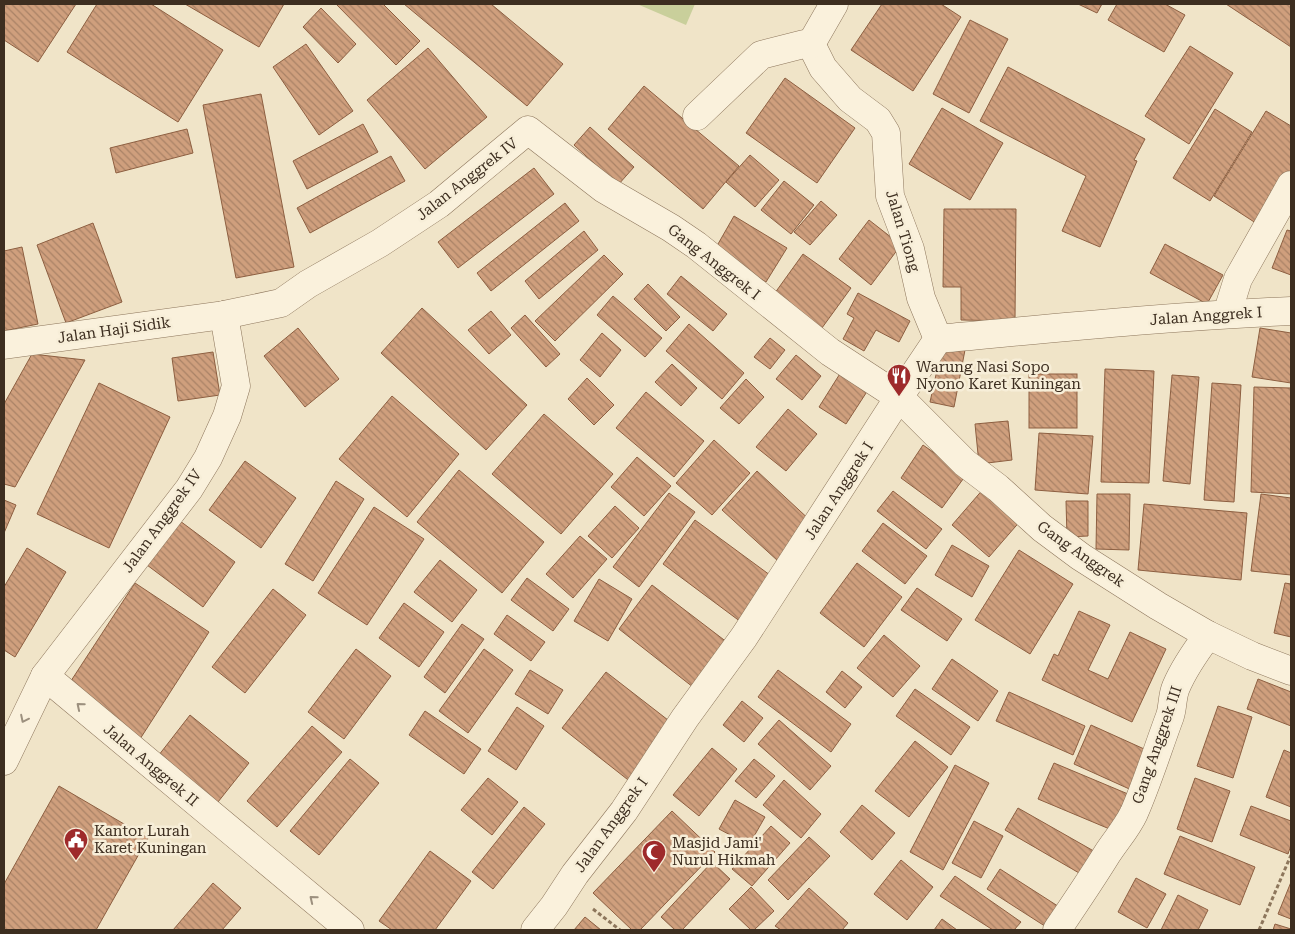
<svg xmlns="http://www.w3.org/2000/svg" width="1295" height="934" font-family="'Roboto Serif',serif">
<defs>
<pattern id="building-back-hatch" width="6" height="6" patternUnits="userSpaceOnUse" patternTransform="scale(1.25)"><rect width="6" height="6" fill="#cf9f7d"/><path d="M-1 5l2 2M0 0l6 6M5-1l2 2" fill="none" stroke="#a98266"/></pattern>
</defs>
<rect width="100%" height="100%" fill="#f0e4c8"/>
<path fill="#c9cf9b" d="M637,4H695L686,25Z"/>
<g fill="url(#building-back-hatch)" stroke="#8d5f41">
<path d="M4,4H76L38,62L4,40Z"/>
<path d="M97,4H151L223,50L178,122L67,52Z"/>
<path d="M185,4H284L259,47Z"/>
<path d="M336,4H383L420,41L396,65Z"/>
<path d="M404,4H491L563,64L527,106Z"/>
<path d="M882,4H941L961,17L913,91L851,50Z"/>
<path d="M1078,4H1102L1097,13Z"/>
<path d="M1117,4H1165L1185,15L1164,52L1108,20Z"/>
<path d="M1226,4H1291V47Z"/>
<path d="M321,8L356,44L338,63L303,27Z"/>
<path d="M970,20L1008,39L969,113L933,94Z"/>
<path d="M306,44L353,111L319,135L273,67Z"/>
<path d="M1190,46L1233,73L1189,144L1145,116Z"/>
<path d="M428,48L487,117L425,169L367,100Z"/>
<path d="M1008,67L1145,139L1134,160L1137,161L1100,247L1062,231L1086,176L980,121Z"/>
<path d="M785,78L855,128L817,183L746,133Z"/>
<path d="M644,86L739,166L703,209L608,129Z"/>
<path d="M261,94L294,267L236,278L203,105Z"/>
<path d="M942,108L1003,143L970,200L909,164Z"/>
<path d="M1215,109L1252,132L1210,201L1173,178Z"/>
<path d="M1266,111L1291,126V179L1262,227L1214,196Z"/>
<path d="M363,124L378,152L307,189L293,161Z"/>
<path d="M590,127L634,167L618,185L574,145Z"/>
<path d="M187,129L193,153L116,173L110,148Z"/>
<path d="M750,155L779,180L755,207L726,182Z"/>
<path d="M391,156L405,181L310,233L297,208Z"/>
<path d="M534,168L554,194L458,268L438,242Z"/>
<path d="M784,181L814,205L791,234L761,210Z"/>
<path d="M821,201L837,215L810,245L794,232Z"/>
<path d="M565,203L579,221L491,291L477,273Z"/>
<path d="M944,209H1016L1015,321L961,320V287H943Z"/>
<path d="M734,216L787,248L766,282L714,251Z"/>
<path d="M869,220L901,245L871,285L839,259Z"/>
<path d="M93,223L122,302L66,323L37,245Z"/>
<path d="M1287,230L1291,231V275L1272,268Z"/>
<path d="M584,231L598,250L539,299L525,281Z"/>
<path d="M1165,244L1223,275L1207,304L1150,273Z"/>
<path d="M22,247L38,324L4,331V251Z"/>
<path d="M803,254L851,288L819,332L772,297Z"/>
<path d="M604,255L623,274L555,341L535,321Z"/>
<path d="M681,276L727,314L713,331L667,294Z"/>
<path d="M648,284L680,317L666,331L634,299Z"/>
<path d="M858,293L910,321L899,342L876,330L864,351L843,339L854,318L847,314Z"/>
<path d="M613,296L662,338L645,357L597,315Z"/>
<path d="M422,308L527,405L486,450L381,353Z"/>
<path d="M491,311L511,335L489,354L468,330Z"/>
<path d="M525,315L560,354L546,367L511,328Z"/>
<path d="M689,324L744,373L722,399L666,351Z"/>
<path d="M298,328L339,379L305,407L264,356Z"/>
<path d="M1260,328L1291,333V383L1252,377Z"/>
<path d="M602,333L621,350L600,377L580,360Z"/>
<path d="M770,338L785,350L770,369L754,357Z"/>
<path d="M965,350L954,407L930,402L941,352Z"/>
<path d="M213,352L220,395L178,401L172,358Z"/>
<path d="M32,354L85,360L15,487L4,484V404Z"/>
<path d="M796,355L821,376L802,400L776,379Z"/>
<path d="M672,364L697,388L681,406L655,382Z"/>
<path d="M1105,369L1154,371L1149,483L1101,482Z"/>
<path d="M841,372L868,390L846,424L819,407Z"/>
<rect x="1029" y="374" width="48" height="54"/>
<path d="M1172,375L1199,377L1190,484L1163,481Z"/>
<path d="M587,378L614,405L594,425L568,399Z"/>
<path d="M746,379L764,397L739,424L720,408Z"/>
<path d="M99,383L170,417L109,548L37,514Z"/>
<path d="M1212,383L1241,385L1234,502L1204,500Z"/>
<path d="M1254,387L1291,388V494L1251,492Z"/>
<path d="M646,392L704,441L674,477L616,428Z"/>
<path d="M392,396L459,454L407,517L339,459Z"/>
<path d="M788,409L817,434L786,471L756,447Z"/>
<path d="M544,414L613,474L561,534L492,474Z"/>
<path d="M1008,421L1012,460L979,464L975,424Z"/>
<path d="M1039,433L1093,436L1088,494L1035,490Z"/>
<path d="M714,440L750,473L712,515L676,483Z"/>
<path d="M923,445L966,475L942,508L901,478Z"/>
<path d="M637,457L671,486L644,516L611,487Z"/>
<path d="M245,461L296,498L261,548L209,510Z"/>
<path d="M459,470L544,542L502,593L417,522Z"/>
<path d="M757,471L813,523L778,561L722,510Z"/>
<path d="M336,481L364,499L313,581L285,564Z"/>
<path d="M985,487L1022,519L989,557L952,525Z"/>
<path d="M893,491L942,529L926,549L877,511Z"/>
<path d="M669,493L695,512L639,587L613,567Z"/>
<path d="M1097,494H1130L1129,550L1096,549Z"/>
<path d="M1261,494L1291,498V575L1251,571Z"/>
<path d="M4,500L16,505L4,533Z"/>
<path d="M1066,501H1088V536L1067,537Z"/>
<path d="M1144,504L1247,513L1241,580L1138,570Z"/>
<path d="M615,506L639,528L612,558L588,536Z"/>
<path d="M374,507L424,539L367,625L318,593Z"/>
<path d="M176,518L235,562L203,607L143,562Z"/>
<path d="M695,520L774,578L741,622L663,564Z"/>
<path d="M883,523L927,556L905,584L862,551Z"/>
<path d="M580,536L607,559L573,598L546,574Z"/>
<path d="M952,545L989,566L972,597L935,575Z"/>
<path d="M27,548L66,572L15,657L4,650V587Z"/>
<path d="M1019,550L1073,584L1030,654L975,620Z"/>
<path d="M440,560L477,590L452,622L414,592Z"/>
<path d="M857,563L902,597L864,647L820,613Z"/>
<path d="M527,578L569,609L553,631L511,600Z"/>
<path d="M599,579L632,599L608,641L574,621Z"/>
<path d="M135,583L209,632L140,739L65,690Z"/>
<path d="M1285,583L1291,584V637L1274,633Z"/>
<path d="M652,585L732,646L698,691L619,629Z"/>
<path d="M917,588L962,619L947,641L901,610Z"/>
<path d="M273,589L306,615L245,693L212,667Z"/>
<path d="M404,603L444,632L419,667L379,638Z"/>
<path d="M1079,611L1110,625L1088,670L1108,679L1130,632L1166,649L1132,722L1042,680L1054,654L1058,656Z"/>
<path d="M507,615L545,642L531,661L494,634Z"/>
<path d="M462,624L484,639L445,693L424,677Z"/>
<path d="M884,635L920,666L893,697L857,668Z"/>
<path d="M356,649L391,676L344,739L308,712Z"/>
<path d="M484,649L513,670L468,733L439,711Z"/>
<path d="M952,659L998,691L978,721L932,689Z"/>
<path d="M530,670L563,690L548,714L515,694Z"/>
<path d="M778,670L851,724L831,752L758,697Z"/>
<path d="M842,671L862,687L845,708L826,692Z"/>
<path d="M606,672L677,727L632,783L562,728Z"/>
<path d="M1258,679L1291,692V726L1247,709Z"/>
<path d="M915,689L970,727L951,755L896,716Z"/>
<path d="M1009,692L1085,726L1073,755L996,721Z"/>
<path d="M742,701L763,718L744,742L723,725Z"/>
<path d="M1218,706L1252,717L1233,778L1197,766Z"/>
<path d="M517,707L544,726L516,770L488,751Z"/>
<path d="M425,711L481,749L464,774L409,735Z"/>
<path d="M190,715L249,763L214,807L155,760Z"/>
<path d="M779,720L831,766L810,790L758,744Z"/>
<path d="M1091,725L1153,753L1136,792L1074,764Z"/>
<path d="M312,726L342,752L277,827L247,801Z"/>
<path d="M915,741L948,767L909,817L875,791Z"/>
<path d="M712,748L737,769L699,816L673,795Z"/>
<path d="M1284,750L1291,753V807L1266,797Z"/>
<path d="M350,759L379,783L319,855L290,831Z"/>
<path d="M754,759L775,776L756,798L735,781Z"/>
<path d="M1054,763L1128,794L1112,830L1038,799Z"/>
<path d="M955,765L989,783L943,870L910,852Z"/>
<path d="M488,778L518,802L492,835L461,810Z"/>
<path d="M1195,778L1230,791L1212,842L1177,829Z"/>
<path d="M784,780L821,814L801,838L763,805Z"/>
<path d="M59,786L148,838L96,930H4V884Z"/>
<path d="M735,800L765,817L749,845L719,829Z"/>
<path d="M862,805L895,833L872,860L840,832Z"/>
<path d="M1251,806L1291,821V845L1288,854L1240,835Z"/>
<path d="M524,807L545,824L493,889L472,872Z"/>
<path d="M1018,808L1099,854L1086,877L1005,830Z"/>
<path d="M672,811L715,852L640,930H632L593,893Z"/>
<path d="M974,821L1003,836L981,878L952,863Z"/>
<path d="M771,826L790,843L752,886L732,869Z"/>
<path d="M1180,836L1255,867L1240,905L1164,874Z"/>
<path d="M809,837L830,856L788,900L768,880Z"/>
<path d="M430,851L471,881L435,930H392L379,921Z"/>
<path d="M901,860L933,887L907,920L874,894Z"/>
<path d="M712,862L730,879L682,930H675L661,917Z"/>
<path d="M1000,869L1064,910L1051,930L987,889Z"/>
<path d="M955,876L1021,922L1014,930H993L940,896Z"/>
<path d="M1136,878L1166,894L1147,928L1118,912Z"/>
<path d="M1291,882V919L1278,914Z"/>
<path d="M213,883L241,908L222,930H173Z"/>
<path d="M751,887L774,911L754,930H751L729,909Z"/>
<path d="M809,888L848,923L842,930H781L775,926Z"/>
<path d="M1178,895L1208,910L1198,930H1161Z"/>
<path d="M585,917L601,930H574Z"/>
<path d="M942,919L957,930H934Z"/>
<path d="M1275,924L1291,929V930H1273Z"/>
</g>
<g fill="none" stroke-linecap="round" stroke-linejoin="round">
<defs>
<g id="minor">
<path d="M811,44L823,68L850,99L878,120L886,133L890,196L910,249L921,298L938,339"/>
<path d="M811,44L834,4"/>
<path d="M697,116L761,55L804,44H811"/>
<path d="M1227,314L1238,279L1291,185"/>
<path d="M4,345L224,315L281,303L308,284L380,243L439,204L528,130L604,189L671,228L696,245L830,352L899,397L965,463L998,488L1042,528L1081,557L1158,606L1208,635L1252,656L1291,671"/>
<path d="M45,676L350,930"/>
<path d="M4,761L45,676L189,489L208,458L227,416L236,386L224,315"/>
<path d="M535,930L554,906L575,874L624,811L685,718L744,637L899,397L938,339C1056,328 1173,316 1291,311"/>
<path d="M1057,930C1074,905 1091,880 1107,854C1116,840 1127,828 1134,813C1148,781 1158,748 1170,716C1173,707 1172,696 1176,687C1184,668 1196,651 1208,635"/>
</g>
</defs>
<use href="#minor" stroke="#8d765c" stroke-width="29"/>
<g stroke="#8d765c" stroke-width="3" stroke-dasharray="4 2.5" stroke-linecap="butt">
<path d="M593,909L620,930"/>
<path d="M1259,930L1291,855"/>
</g>
<use href="#minor" stroke="#faf1dc" stroke-width="28"/>
</g>
<defs><path id="oneway-chevron" d="M-2-3.5L2.5 0L-2 3.5" fill="none" stroke-width="1.6" stroke-linecap="round" stroke-linejoin="round" transform="scale(1.25)"/></defs>
<g stroke="#9c907e">
<use href="#oneway-chevron" transform="translate(80 706) rotate(-140)"/>
<use href="#oneway-chevron" transform="translate(24 719) rotate(116)"/>
<use href="#oneway-chevron" transform="translate(313 899) rotate(-141)"/>
</g>
<defs>
<symbol id="restaurant-pin" viewBox="-11 -11 22 30"><path d="M0 17L-7.5 6A9.5 9.5 0 1 1 7.5 6Z" fill="#9e2a2b" stroke="#f7eed8"/><path d="M-5-6h1v4h1v-4h1v4h1v-4h1v5L-1.5 .5V6h-2V.5L-5-1ZM5-6V6H3V1.5H1.5Q1.5-4 5-6Z" fill="#fff"/></symbol>
<symbol id="civic-pin" viewBox="-11 -11 22 30"><path d="M0 17L-7.5 6A9.5 9.5 0 1 1 7.5 6Z" fill="#9e2a2b" stroke="#f7eed8"/><path d="M-.6-6.5H3V-4.5H.6V-3L4-1V1h2V6H-6V1h2V-1L-.6-3ZM-1.2 2.5V6h2.4V2.5Z" fill="#fff"/></symbol>
<symbol id="mosque-pin" viewBox="-11 -11 22 30"><path d="M0 17L-7.5 6A9.5 9.5 0 1 1 7.5 6Z" fill="#9e2a2b" stroke="#f7eed8"/><path d="M3.5-4.9A6 6 0 1 0 3.5 4.9A5 5 0 1 1 3.5-4.9Z" fill="#fff"/></symbol>
</defs>
<g fill-rule="evenodd">
<use href="#restaurant-pin" x="885" y="362" width="28" height="38"/>
<use href="#civic-pin" x="62" y="826" width="28" height="38"/>
<use href="#mosque-pin" x="640" y="838" width="28" height="38"/>
</g>
<g text-anchor="middle" dominant-baseline="central" stroke-width="5" stroke-linejoin="round" paint-order="stroke">
<g font-size="15" fill="#3d2e20" stroke="#f7eed8">
<text transform="translate(467 179) rotate(-38)">Jalan Anggrek IV</text>
<text transform="translate(903 231) rotate(73)">Jalan Tiong</text>
<text transform="translate(714 262) rotate(38)">Gang Anggrek I</text>
<text transform="translate(1206 316) rotate(-4)">Jalan Anggrek I</text>
<text transform="translate(114 330) rotate(-8)">Jalan Haji Sidik</text>
<text transform="translate(839 491) rotate(-57)">Jalan Anggrek I</text>
<text transform="translate(162 521) rotate(-54)">Jalan Anggrek IV</text>
<text transform="translate(1081 554) rotate(35)">Gang Anggrek</text>
<text transform="translate(1157 745) rotate(-71)">Gang Anggrek III</text>
<text transform="translate(151 765) rotate(40)">Jalan Anggrek II</text>
<text transform="translate(611 825) rotate(-54)">Jalan Anggrek I</text>
</g>
<g font-size="15" fill="#3d2e20" stroke="#f7eed8" text-anchor="start">
<text x="916" y="367">Warung Nasi Sopo<tspan x="916" dy="17">Nyono Karet Kuningan</tspan></text>
<text x="94" y="831">Kantor Lurah<tspan x="94" dy="17">Karet Kuningan</tspan></text>
<text x="672" y="843">Masjid Jami'<tspan x="672" dy="17">Nurul Hikmah</tspan></text>
</g>
</g>
<rect width="1295" height="934" fill="none" stroke="#3d2e20" stroke-width="10"/>
</svg>
